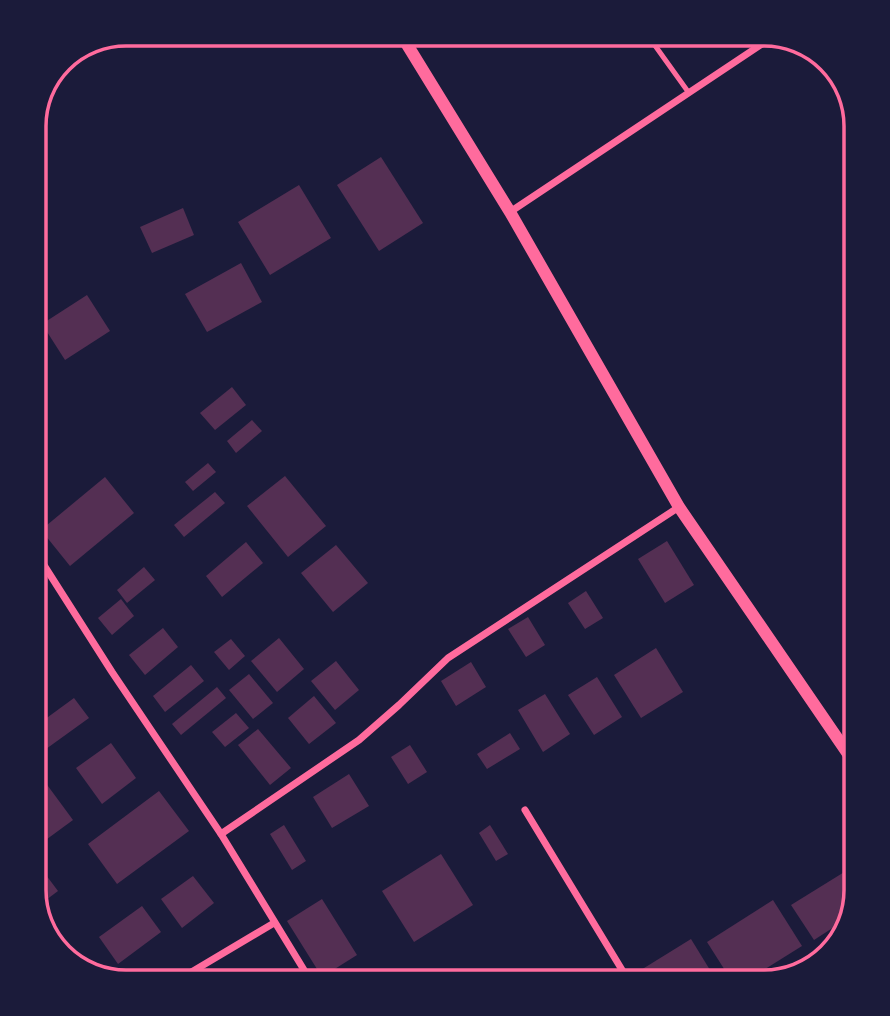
<svg xmlns="http://www.w3.org/2000/svg" width="890" height="1016" font-family="'Fira Sans',sans-serif">
<rect width="100%" height="100%" fill="#1b1b3a"/>
<g fill="#542f53">
<path d="M381,157L423,223L379,251L337,185Z"/>
<path d="M299,185L331,238L270,275L238,222Z"/>
<path d="M183,208L194,235L152,253L140,227Z"/>
<path d="M241,263L262,302L207,332L185,294Z"/>
<path d="M87,295L110,331L65,360L42,324Z"/>
<path d="M232,387L246,405L215,430L200,413Z"/>
<path d="M252,420L262,431L236,453L227,441Z"/>
<path d="M208,463L216,472L193,491L185,482Z"/>
<path d="M285,476L326,526L288,557L247,506Z"/>
<path d="M105,477L134,513L70,566L41,530Z"/>
<path d="M215,492L225,503L184,537L174,525Z"/>
<path d="M667,541L694,585L665,603L638,559Z"/>
<path d="M246,542L263,563L222,597L206,576Z"/>
<path d="M336,545L368,583L333,612L301,573Z"/>
<path d="M144,567L155,580L127,603L117,590Z"/>
<path d="M586,591L603,618L585,629L568,603Z"/>
<path d="M121,599L134,616L112,635L98,618Z"/>
<path d="M528,617L545,645L526,657L508,629Z"/>
<path d="M163,628L178,647L145,675L129,655Z"/>
<path d="M279,638L304,669L277,692L251,661Z"/>
<path d="M231,639L245,656L229,670L214,652Z"/>
<path d="M656,648L683,692L641,718L614,675Z"/>
<path d="M336,661L359,690L335,710L311,681Z"/>
<path d="M471,662L486,687L456,706L441,681Z"/>
<path d="M191,665L204,681L165,712L153,696Z"/>
<path d="M249,674L273,703L253,719L229,690Z"/>
<path d="M597,677L622,717L594,735L568,695Z"/>
<path d="M217,687L226,698L181,735L172,724Z"/>
<path d="M545,694L570,734L543,752L518,710Z"/>
<path d="M314,696L336,723L309,744L288,718Z"/>
<path d="M74,698L89,718L46,749L33,732V728Z"/>
<path d="M236,713L249,728L225,747L212,732Z"/>
<path d="M258,729L291,768L270,785L238,745Z"/>
<path d="M510,733L520,749L487,769L477,754Z"/>
<path d="M111,743L136,778L102,804L76,768Z"/>
<path d="M410,745L427,772L408,784L391,757Z"/>
<path d="M349,774L369,806L332,828L313,797Z"/>
<path d="M45,782L73,820L43,842L33,828V791Z"/>
<path d="M159,791L189,831L117,884L88,844Z"/>
<path d="M284,825L306,861L292,870L270,834Z"/>
<path d="M490,825L508,854L496,861L479,833Z"/>
<path d="M441,854L473,905L414,942L382,891Z"/>
<path d="M37,863L58,891L38,906L33,891V866Z"/>
<path d="M854,866L857,871V891L851,916L814,940L791,905Z"/>
<path d="M193,876L214,903L182,928L161,899Z"/>
<path d="M322,899L357,955L322,977L287,921Z"/>
<path d="M773,900L802,946L743,983H733L707,942Z"/>
<path d="M142,906L161,932L118,964L99,937Z"/>
<path d="M691,939L718,983H642L636,973Z"/>
</g>
<g fill="none" stroke-linecap="round" stroke-linejoin="round">
<path stroke="#ff6b9d" stroke-width="5" d="M646,33L689,93"/>
<g stroke="#ff6b9d" stroke-width="7">
<path d="M510,212L774,36"/>
<path d="M33,548L112,672L221,834L312,983"/>
<path d="M525,810L630,983"/>
<path d="M221,834L359,740L399,705L448,658L679,507"/>
<path d="M776,979L837,944"/>
<path d="M173,983L274,923"/>
</g>
<path stroke="#ff6b9d" stroke-width="12" d="M400,33L510,212L679,507L857,767"/>
</g>
<path d="M0 0H890V1016H0ZM126 46H764A80 80 0 0 1 844 126V890A80 80 0 0 1 764 970H126A80 80 0 0 1 46 890V126A80 80 0 0 1 126 46Z" fill="#1b1b3a" fill-rule="evenodd"/>
<path fill="none" stroke="#ff6b9d" stroke-width="3.5" d="M126 46H764A80 80 0 0 1 844 126V890A80 80 0 0 1 764 970H126A80 80 0 0 1 46 890V126A80 80 0 0 1 126 46Z"/>
</svg>
